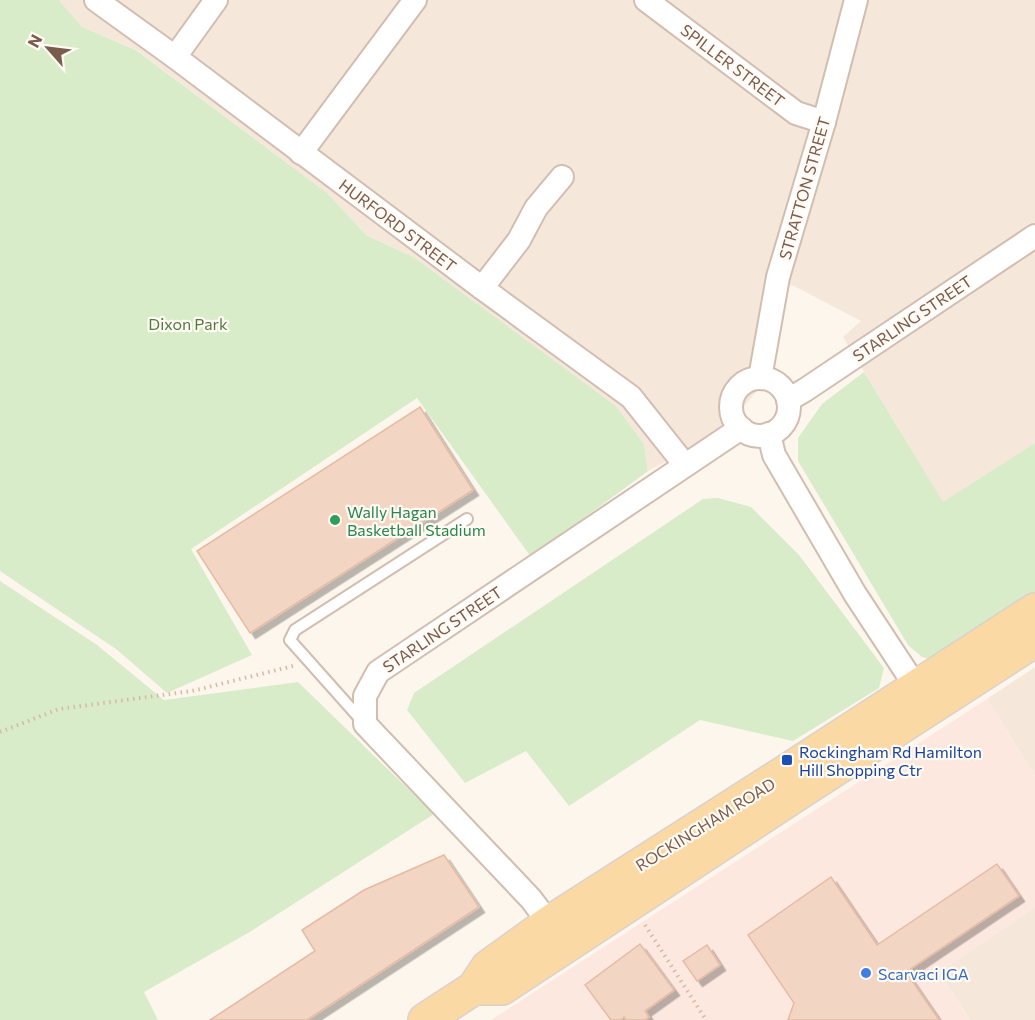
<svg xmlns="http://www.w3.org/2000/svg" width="1035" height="1020" font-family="Commissioner,sans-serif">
<defs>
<filter id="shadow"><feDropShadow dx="5.5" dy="5.5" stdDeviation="0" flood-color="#0004"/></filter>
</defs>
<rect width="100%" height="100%" fill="#fdf6ec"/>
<g fill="#f5e8da">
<path d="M59,0H1035V443L943,503L843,337L861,321L794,286L781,284L772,373L724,430L648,471L644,444L616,406L415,258L366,235L327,193L137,50L82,27Z"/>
<path d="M1035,667V776L987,699Z"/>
<path d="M1035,907V1020H970L939,972Z"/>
</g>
<path fill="#fde8e0" d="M987,699L1035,776V907L939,972L970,1020H491Z"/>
<g fill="#d8ecc9">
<path d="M0,0H59L82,27L136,50L327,193L366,235L415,258L616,406L644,444L648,471L531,557L417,398L191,549L252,655L167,693L116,649L0,571Z"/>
<path d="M864,372L943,502L1035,443V598L939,661L922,657L908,645L798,461V438L822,404Z"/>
<path d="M718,498L751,507L799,555L884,668L879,688L793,741L700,720L569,806L526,751L465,783L407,710L414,693L703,499Z"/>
<path d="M0,581L97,645L164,700L298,682L434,814L248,933L144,992L158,1020H0Z"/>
</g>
<g fill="#f3d5c3" stroke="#e6bba3" stroke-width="1.5" filter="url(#shadow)">
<path d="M420,407L473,490L250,633L197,551Z"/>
<path d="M444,855L479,907L307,1020H210L315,951L302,930L364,890Z"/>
<path d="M997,864L1019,896L906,972L939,1020H788L794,1003L748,935L831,877L877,945Z"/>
<path d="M640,944L674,990L645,1011L649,1017L645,1020H626L624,1017L621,1020H611L585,985Z"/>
<path d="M707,945L720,965L697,981L683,961Z"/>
</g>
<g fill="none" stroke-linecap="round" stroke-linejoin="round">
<defs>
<path id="lane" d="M363,722L290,640L295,630L467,519"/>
<g id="street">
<path d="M96,0L175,57L482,288L631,397L685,465"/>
<path d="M646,0L796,113L824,122"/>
<path d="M175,57L216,0"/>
<path d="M301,153L415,0"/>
<path d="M482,288L519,240L536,208L562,177"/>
<path d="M760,378L778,277L824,122L856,0"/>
<circle cx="760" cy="407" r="29"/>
<path d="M788,400L805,390L1035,236"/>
<path d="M769,434L774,455L855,594L924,699"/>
<path d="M558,935L531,899L365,724V696L378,672L741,428"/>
</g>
<g id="primary">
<path d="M474,988H502L800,792L1035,640"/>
<path d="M425,1020L474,988L488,967L549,923L787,771L1035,610"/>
</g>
</defs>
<use href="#lane" stroke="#d1beb0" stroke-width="14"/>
<use href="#street" stroke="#d1beb0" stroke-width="26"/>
<use href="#primary" stroke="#dad1cd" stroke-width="36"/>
<g stroke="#d9b8a5" stroke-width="4" stroke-dasharray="1.5 4.5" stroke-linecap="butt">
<path d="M0,732L59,709L192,691L293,666"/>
<path d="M645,925L706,1020"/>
</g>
<use href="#lane" stroke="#fff" stroke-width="10"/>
<use href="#street" stroke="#fff" stroke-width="22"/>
<use href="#primary" stroke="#fbd9a5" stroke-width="33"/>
</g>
<circle fill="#2e9e5b" stroke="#fffaf3" stroke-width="2" cx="335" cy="520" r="6"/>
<rect fill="#1a4fb4" stroke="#fffaf3" stroke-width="2" x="781" y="754" width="12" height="12" rx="3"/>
<circle fill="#3f7fe0" stroke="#fffaf3" stroke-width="2" cx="866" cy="973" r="6"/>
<g text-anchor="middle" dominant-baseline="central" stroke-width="4.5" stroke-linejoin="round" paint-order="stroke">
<g font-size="16" fill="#7a5c4d" stroke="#fffaf3">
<text transform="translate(733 65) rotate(37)">SPILLER STREET</text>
<text transform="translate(804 188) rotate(-74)">STRATTON STREET</text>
<text transform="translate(398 225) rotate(37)">HURFORD STREET</text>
<text transform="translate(912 318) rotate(-34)">STARLING STREET</text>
<text transform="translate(442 629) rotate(-34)">STARLING STREET</text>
<text transform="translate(705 824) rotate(-32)">ROCKINGHAM ROAD</text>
</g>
<g font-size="16" fill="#537a41" stroke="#fffaf3">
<text x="188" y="323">Dixon Park</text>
</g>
<g font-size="16" fill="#27864d" stroke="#fffaf3" text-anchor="start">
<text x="347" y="511">Wally Hagan<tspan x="347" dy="18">Basketball Stadium</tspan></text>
</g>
<g font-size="16" fill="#164399" stroke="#fffaf3" text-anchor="start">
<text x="799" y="751">Rockingham Rd Hamilton<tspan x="799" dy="18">Hill Shopping Ctr</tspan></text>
</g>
<g font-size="16" fill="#366cbe" stroke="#fffaf3" text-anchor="start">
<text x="878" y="973">Scarvaci IGA</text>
</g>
</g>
<g transform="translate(48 48) rotate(298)" stroke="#fffaf3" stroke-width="4.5" paint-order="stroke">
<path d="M0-4.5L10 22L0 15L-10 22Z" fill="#7a5c4d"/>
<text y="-9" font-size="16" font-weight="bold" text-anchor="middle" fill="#7a5c4d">N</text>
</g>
</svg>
